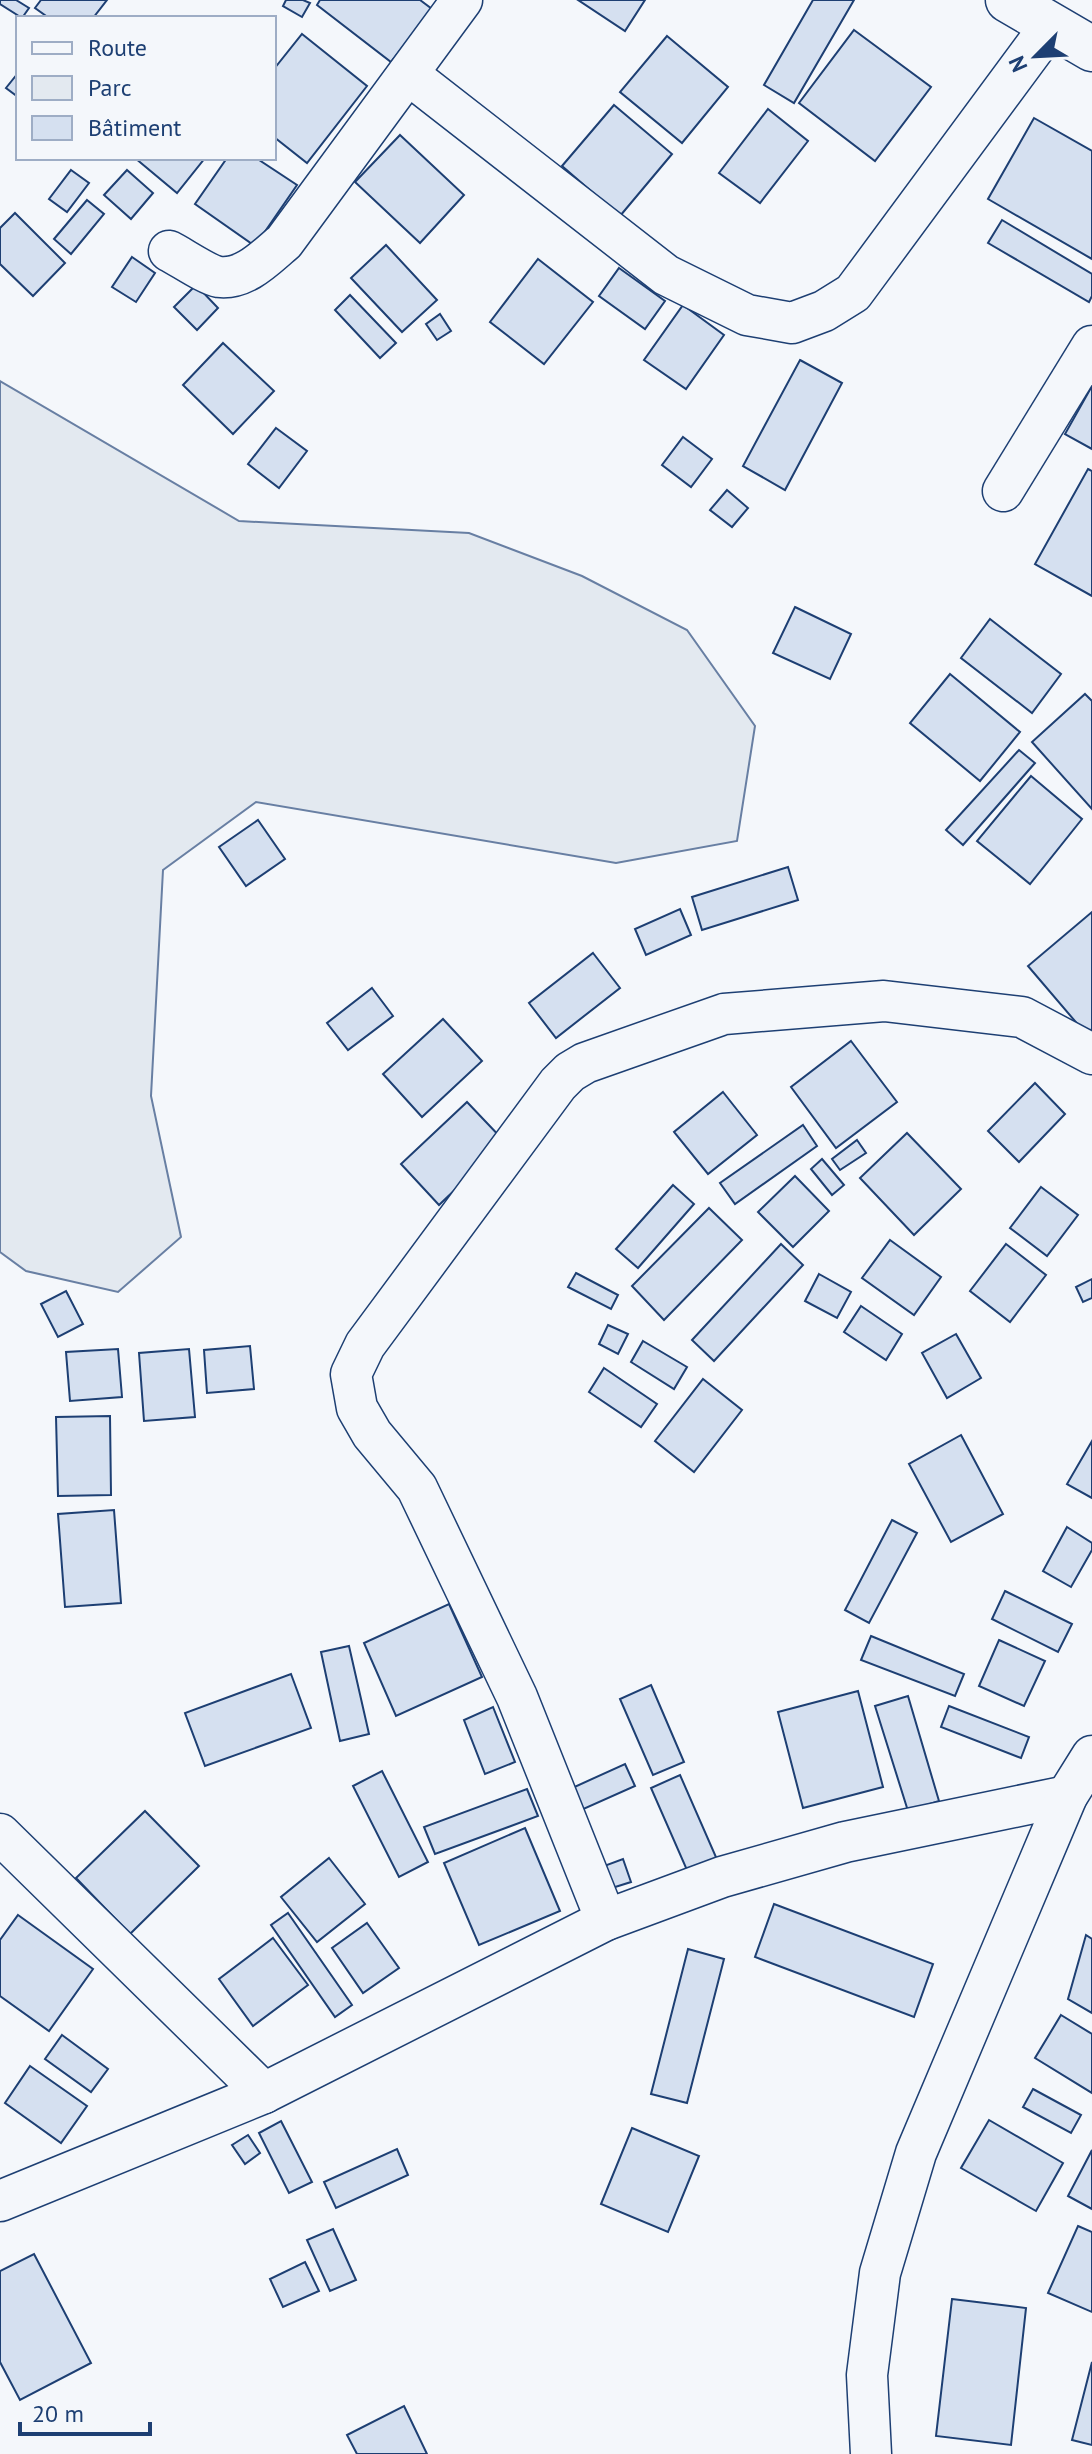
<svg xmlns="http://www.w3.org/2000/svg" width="1092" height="2454" font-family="'PT Sans',sans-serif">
<rect width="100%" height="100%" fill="#f4f7fb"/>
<path fill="#e3e9f0" stroke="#687fa3" stroke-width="2" d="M0,381L239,521L469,533L582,576L687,630L755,726L737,841L616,863L256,802L163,870L151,1096L181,1237L118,1292L26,1271L0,1252Z"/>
<g fill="#d5e0f0" stroke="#1d3f73" stroke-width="2">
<path d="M0,0H16L29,8L22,18L0,4Z"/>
<path d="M41,0H107L93,18H49L35,8Z"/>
<path d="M286,0H303L310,3L302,17L283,6Z"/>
<path d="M320,0H420L432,9L391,62L317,5Z"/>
<path d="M578,0H645L625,31Z"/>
<path d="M813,0H854L794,103L764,85Z"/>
<path d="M854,30L931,87L875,161L799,103Z"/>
<path d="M302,34L367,86L307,163L274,137V69Z"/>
<path d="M667,36L728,87L682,143L620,92Z"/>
<path d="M18,73V97L6,88Z"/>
<path d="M614,105L672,154L620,216L562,166Z"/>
<path d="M768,109L808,141L760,203L719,173Z"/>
<path d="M1034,118L1092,151V259L988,199Z"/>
<path d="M400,135L464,195L420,243L355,182Z"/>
<path d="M135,158H205L177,193Z"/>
<path d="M227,158H256L297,185L255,246L195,204Z"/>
<path d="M71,170L89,183L67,212L49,199Z"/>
<path d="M127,170L153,193L131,219L104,195Z"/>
<path d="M87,200L104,214L71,254L54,239Z"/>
<path d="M15,213L65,263L33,296L0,264V228Z"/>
<path d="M1002,220L1092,274V296L1089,302L988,243Z"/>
<path d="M386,245L437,300L402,332L351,278Z"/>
<path d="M132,257L155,273L136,302L112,287Z"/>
<path d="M538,259L593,302L544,364L490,322Z"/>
<path d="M619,268L665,301L645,329L599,296Z"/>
<path d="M196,285L218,308L197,330L174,307Z"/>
<path d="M350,295L396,343L380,358L335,310Z"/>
<path d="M683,305L724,335L686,389L644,360Z"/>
<path d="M440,314L451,331L437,340L426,324Z"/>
<path d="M223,343L274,391L233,434L183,385Z"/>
<path d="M800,360L842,383L785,490L743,466Z"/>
<path d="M1092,386V449L1065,434Z"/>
<path d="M276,428L307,451L279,488L248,464Z"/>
<path d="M683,437L712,459L691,487L662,465Z"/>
<path d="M1088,469L1092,471V596L1035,564Z"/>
<path d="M727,490L748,508L732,527L710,510Z"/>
<path d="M795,607L851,634L830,679L773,653Z"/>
<path d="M990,619L1061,674L1032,713L961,658Z"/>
<path d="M950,674L1020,732L980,781L910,723Z"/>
<path d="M1085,694L1092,701V809L1032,742Z"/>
<path d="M1019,750L1035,763L963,845L946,830Z"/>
<path d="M1031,776L1082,819L1030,884L977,841Z"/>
<path d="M258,820L285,859L246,886L219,847Z"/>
<path d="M788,867L798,900L702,930L692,897Z"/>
<path d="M680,909L691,935L646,955L635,929Z"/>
<path d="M1092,912V1029L1086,1034L1028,966Z"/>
<path d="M593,953L620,988L556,1038L529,1003Z"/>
<path d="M372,988L393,1016L348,1050L327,1023Z"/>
<path d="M443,1019L482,1061L422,1117L383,1074Z"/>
<path d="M851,1041L897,1102L836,1148L791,1087Z"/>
<path d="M1035,1083L1065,1114L1019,1162L988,1131Z"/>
<path d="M723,1092L757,1135L708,1174L674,1132Z"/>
<path d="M467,1102L505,1142L439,1205L401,1164Z"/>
<path d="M803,1125L817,1146L735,1204L720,1183Z"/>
<path d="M907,1133L961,1189L914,1235L860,1178Z"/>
<path d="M857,1140L866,1153L840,1170L832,1159Z"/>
<path d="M822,1159L844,1185L832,1195L811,1169Z"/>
<path d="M795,1176L829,1211L793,1247L758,1212Z"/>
<path d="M673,1185L694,1204L638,1268L616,1249Z"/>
<path d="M1041,1187L1078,1215L1047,1256L1010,1228Z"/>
<path d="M709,1208L742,1240L664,1320L632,1286Z"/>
<path d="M890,1240L941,1277L914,1315L862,1278Z"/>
<path d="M781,1244L803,1265L714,1361L692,1340Z"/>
<path d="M1006,1244L1046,1275L1010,1322L970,1291Z"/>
<path d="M576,1273L618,1295L611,1309L568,1287Z"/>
<path d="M819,1274L851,1292L837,1318L805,1301Z"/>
<path d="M1092,1279V1298L1083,1302L1076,1287Z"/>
<path d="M66,1291L83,1324L58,1337L41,1304Z"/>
<path d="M861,1306L902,1334L886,1360L844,1332Z"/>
<path d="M608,1325L628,1334L618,1354L599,1344Z"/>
<path d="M956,1334L981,1378L947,1398L922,1353Z"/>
<path d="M643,1341L687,1367L674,1389L631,1362Z"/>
<path d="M250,1346L254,1389L207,1393L204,1350Z"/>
<path d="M118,1349L122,1397L70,1401L66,1352Z"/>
<path d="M189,1349L195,1417L144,1421L139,1353Z"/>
<path d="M604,1368L657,1404L641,1427L589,1392Z"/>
<path d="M703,1379L742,1410L694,1472L655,1441Z"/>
<path d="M110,1416L111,1495L58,1496L56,1417Z"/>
<path d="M961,1435L1003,1514L951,1542L909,1464Z"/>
<path d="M1092,1441V1498L1067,1484Z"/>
<path d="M114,1510L121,1603L65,1607L58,1514Z"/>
<path d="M892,1520L917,1533L869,1623L845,1610Z"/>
<path d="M1067,1527L1092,1543V1550L1071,1587L1043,1571Z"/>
<path d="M1005,1591L1072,1624L1058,1652L992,1619Z"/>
<path d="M449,1604L482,1677L396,1716L364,1643Z"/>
<path d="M871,1636L964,1674L955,1696L861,1660Z"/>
<path d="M999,1640L1045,1661L1024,1706L979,1686Z"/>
<path d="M349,1646L369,1734L340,1741L321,1652Z"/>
<path d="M291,1674L311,1728L205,1766L185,1713Z"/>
<path d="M651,1685L684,1762L653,1775L620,1699Z"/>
<path d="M858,1691L883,1787L803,1808L778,1712Z"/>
<path d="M908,1696L939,1801L908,1811L875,1706Z"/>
<path d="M949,1706L1029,1737L1021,1758L941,1727Z"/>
<path d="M493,1707L515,1762L485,1774L464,1720Z"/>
<path d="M625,1764L635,1786L579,1811L570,1789Z"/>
<path d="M382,1771L428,1862L399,1877L353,1786Z"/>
<path d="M680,1775L719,1864L690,1877L651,1788Z"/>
<path d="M527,1789L538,1816L435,1854L424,1827Z"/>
<path d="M145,1811L199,1866L130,1934L76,1878Z"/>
<path d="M525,1828L560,1911L479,1945L444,1863Z"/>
<path d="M329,1858L365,1904L317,1942L281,1897Z"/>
<path d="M623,1859L631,1882L612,1888L604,1866Z"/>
<path d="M774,1904L933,1964L914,2017L755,1957Z"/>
<path d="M288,1913L352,2005L335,2017L271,1925Z"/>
<path d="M18,1915L93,1969L49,2031L0,1996V1940Z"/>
<path d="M367,1923L399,1968L363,1993L332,1948Z"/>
<path d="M1086,1935L1092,1939V2013L1068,1999Z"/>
<path d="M273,1938L308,1985L253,2026L219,1979Z"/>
<path d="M688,1949L724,1959L687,2103L651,2094Z"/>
<path d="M1061,2015L1092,2034V2093L1035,2058Z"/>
<path d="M62,2035L108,2069L91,2092L45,2059Z"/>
<path d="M30,2066L87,2106L61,2143L5,2103Z"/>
<path d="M1033,2089L1081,2115L1071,2133L1023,2107Z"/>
<path d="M989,2120L1063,2163L1036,2211L961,2168Z"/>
<path d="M281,2121L312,2182L289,2193L259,2133Z"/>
<path d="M632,2128L699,2156L668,2232L601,2204Z"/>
<path d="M248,2135L260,2153L245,2164L232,2145Z"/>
<path d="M397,2149L408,2175L336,2208L324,2182Z"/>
<path d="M1092,2150V2209L1068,2196Z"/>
<path d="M1078,2226L1092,2232V2312L1048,2293Z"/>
<path d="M333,2229L356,2280L330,2291L307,2240Z"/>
<path d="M34,2254L91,2363L20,2400L0,2362V2271Z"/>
<path d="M305,2262L319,2291L283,2307L270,2279Z"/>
<path d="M952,2299L1026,2308L1011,2445L936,2436Z"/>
<path d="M1092,2362V2445L1072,2440Z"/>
<path d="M404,2406L427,2454H357L347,2435Z"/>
</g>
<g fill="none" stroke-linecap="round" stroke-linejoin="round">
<defs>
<g id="street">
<path d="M408,74L666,275L747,315L792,323L824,311L853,293L1051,25"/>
<path d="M169,251C181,257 207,275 219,277C245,280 266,257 284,242L462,0"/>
<path d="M1003,491L1092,346"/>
<path d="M0,1834L264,2093"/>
<path d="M606,1920L517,1697L417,1488L372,1434L357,1408L351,1374L365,1345L558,1084L570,1072L585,1063L724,1014L884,1001L1022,1017L1092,1054"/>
<path d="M0,2201L264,2093L606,1920L722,1877L845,1842L1067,1796"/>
<path d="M871,2454L867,2375L880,2273L916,2153L1067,1796L1092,1756"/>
</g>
<path id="secondary" d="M1008,0L1092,49"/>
</defs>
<use href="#street" stroke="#1d3f73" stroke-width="43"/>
<use href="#secondary" stroke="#1d3f73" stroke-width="47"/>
<use href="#street" stroke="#f4f7fb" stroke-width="40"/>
<use href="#secondary" stroke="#f4f7fb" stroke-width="44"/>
</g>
<rect x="16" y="16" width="260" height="144" fill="#f4f7fb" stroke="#9eadc5" stroke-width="2"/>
<rect x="32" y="42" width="40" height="12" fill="#f4f7fb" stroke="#9eadc5" stroke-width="2"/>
<text x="88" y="56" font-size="24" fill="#1d3f73">Route</text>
<rect x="32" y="76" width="40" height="24" fill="#e3e9f0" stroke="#9eadc5" stroke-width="2"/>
<text x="88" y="96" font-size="24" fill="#1d3f73">Parc</text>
<rect x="32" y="116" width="40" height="24" fill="#d5e0f0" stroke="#9eadc5" stroke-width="2"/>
<text x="88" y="136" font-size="24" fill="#1d3f73">Bâtiment</text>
<g transform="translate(1036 56) rotate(246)" stroke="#f4f7fb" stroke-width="6" paint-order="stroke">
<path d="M0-6L14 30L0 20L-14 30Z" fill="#1d3f73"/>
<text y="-12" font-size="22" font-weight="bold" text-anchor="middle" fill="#1d3f73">N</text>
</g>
<path d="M20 2422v12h130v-12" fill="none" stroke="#1d3f73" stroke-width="4"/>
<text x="32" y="2422" font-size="24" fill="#1d3f73" stroke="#f4f7fb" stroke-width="6" paint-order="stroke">20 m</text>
</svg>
